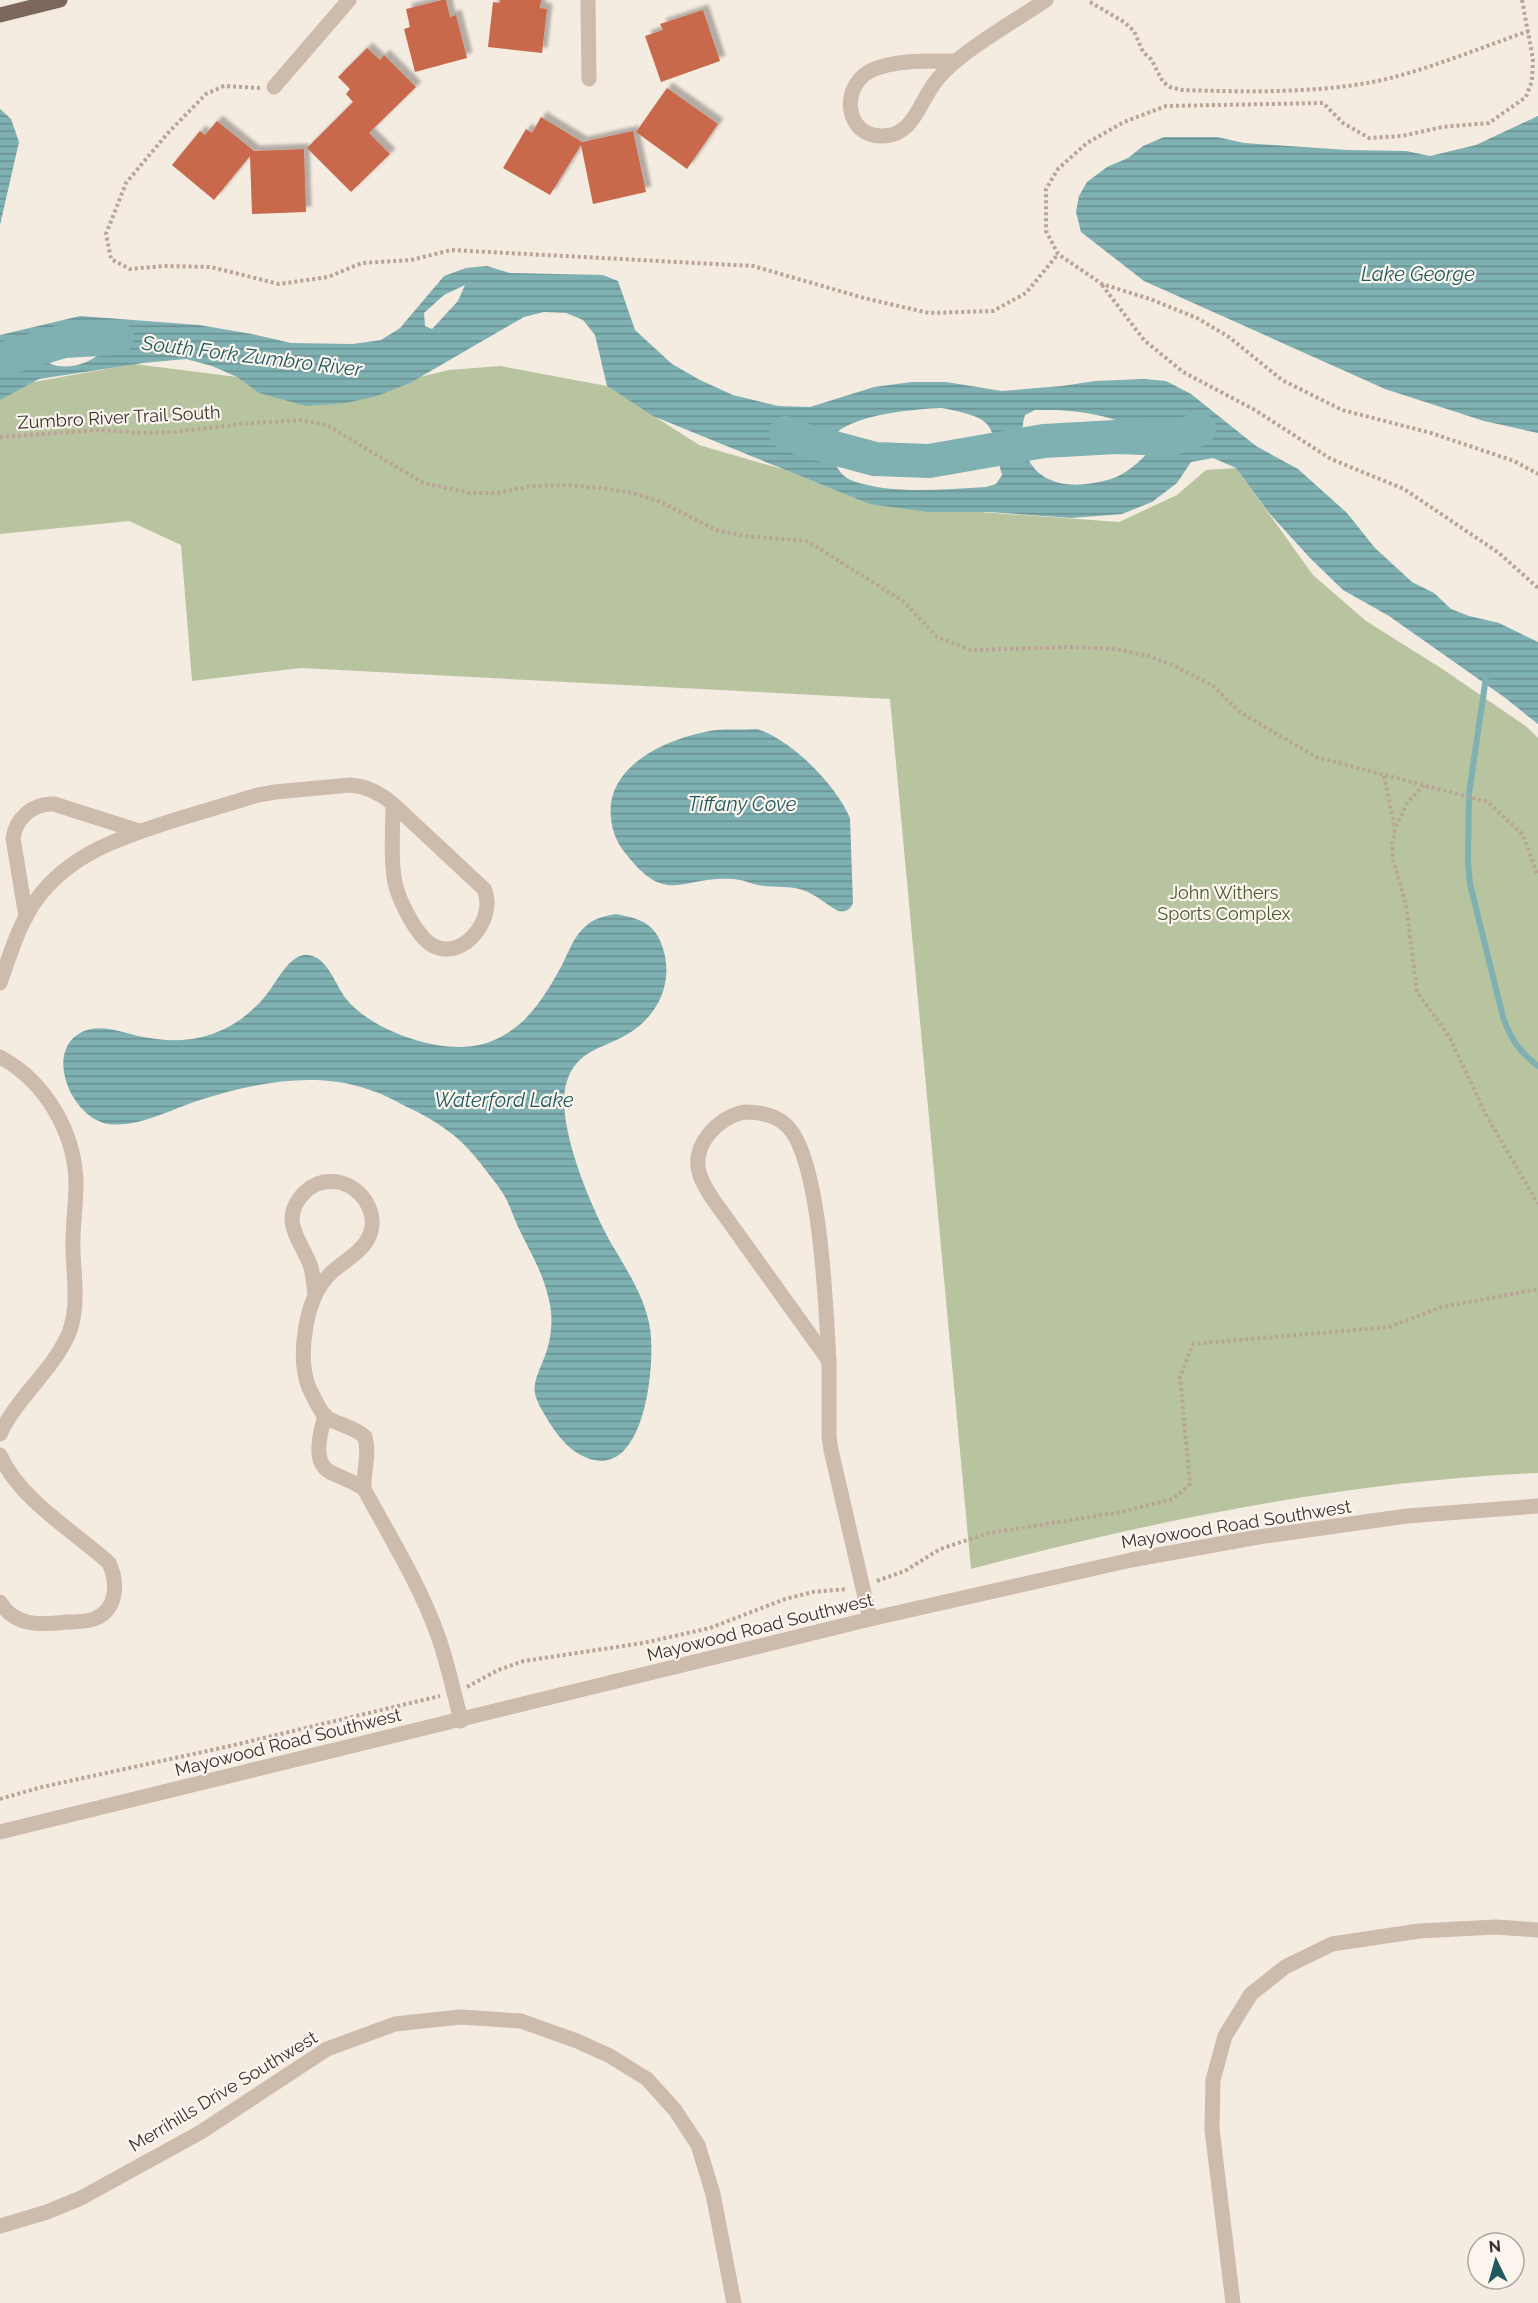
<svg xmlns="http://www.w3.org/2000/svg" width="1538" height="2303" font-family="Raleway,sans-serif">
<defs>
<pattern id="water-rules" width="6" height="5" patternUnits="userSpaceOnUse" patternTransform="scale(1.5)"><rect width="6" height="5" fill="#7fb0b2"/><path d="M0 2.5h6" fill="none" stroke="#699091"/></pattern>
<filter id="shadow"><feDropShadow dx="5.5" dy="-5.5" stdDeviation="1.5" flood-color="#0004"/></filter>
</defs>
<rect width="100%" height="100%" fill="#f4ebe1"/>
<path fill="#b8c4a0" d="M134,364L237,377L337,397L449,370L500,366L607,386L699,445L785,470L869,504L1119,522L1177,495L1206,470L1236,468L1313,575L1366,621L1441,668L1527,727L1538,738V1473C1347,1481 1156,1520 971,1569L890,699L301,668L192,681L181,545L129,521L0,534V388Z"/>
<g fill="url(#water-rules)" fill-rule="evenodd">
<path d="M0,109L11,119L19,142L0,225Z"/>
<path d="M1538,116V433L1484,421L1385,389L1144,281L1081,232L1076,212L1079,196L1087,182L1107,167L1128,158L1143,146L1164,137H1217L1244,143L1348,150L1406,151L1430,156L1476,145Z"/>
<path d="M487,266L510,273L603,275L618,281L635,330L672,364L700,380L733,395L778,406L810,407L874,387L912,382H946L1002,391L1062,386L1095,381L1144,379L1166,381L1191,394L1256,446L1298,469L1347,513L1375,548L1412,582L1434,593L1451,609L1469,616L1499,623L1538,642V724L1504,697L1389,616L1343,590L1310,558L1269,513L1236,468L1213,458L1191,462L1177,483L1152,502L1122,514L1071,518L989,512H928L869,504L653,416L607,386L595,335L583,320L566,313L544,312L524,317L410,383L377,396L346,403L306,406L259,393L237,377L212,366L186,359L143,363L39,379L0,400V335L80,316L199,325L252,334L291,343L353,344L381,340L400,328L444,276L466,268ZM465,285L458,301L432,329L425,326L424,313L444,295ZM54,338L93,344L104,351C81,369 55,374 33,352L37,342ZM942,408C999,419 990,424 1002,475L996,484L986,487C943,489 894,495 853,481C842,477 837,469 833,458C830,451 829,438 836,433C858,414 914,409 942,408ZM1035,410C1079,409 1122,415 1158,442C1145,456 1130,473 1111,479C1078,489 1037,489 1025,451C1022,438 1021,428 1025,415Z"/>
<path d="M757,729C792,740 836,785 850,818L853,903C850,910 846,912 838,911C827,905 815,894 803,890C789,885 773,888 758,885C749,883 741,879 732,879C680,876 668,907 626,854C614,840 609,822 611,803C618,758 676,736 716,730C729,729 744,730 757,729Z"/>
<path d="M616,914C642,919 657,924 664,952C673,986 656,1018 626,1035C602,1049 577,1050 567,1081C553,1120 593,1213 614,1248C629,1274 645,1298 650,1328C656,1366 644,1491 579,1454C567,1447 557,1435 549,1422C545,1415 536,1402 535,1393C533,1382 539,1371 543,1361C552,1340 554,1317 548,1296C543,1274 532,1255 522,1235C515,1222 511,1207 504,1195C496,1182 486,1171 477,1159C459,1136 434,1119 407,1107C394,1100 381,1093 367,1089C315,1071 254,1083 203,1099C173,1108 140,1128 108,1124C71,1118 42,1049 84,1031C101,1024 121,1032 138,1036C168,1042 196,1043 224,1029C241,1021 255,1009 267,994C276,983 288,957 304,955C310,954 319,958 323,963C333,973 338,989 347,1000C373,1031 439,1054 479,1045C522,1035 544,999 563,963C569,951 575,934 586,926C594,918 606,916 616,914Z"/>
</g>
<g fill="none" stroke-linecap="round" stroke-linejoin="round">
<path stroke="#7fb0b2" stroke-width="6" d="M1486,677L1469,794L1468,862L1470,884L1503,1017C1511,1040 1519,1051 1538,1066"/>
<g stroke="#7fb0b2" stroke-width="34">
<path d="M0,360L64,341L117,338"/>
<path d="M786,433L804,440L875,459L929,461L1044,441L1116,437L1171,439L1199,429"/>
</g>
</g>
<g fill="#c8694b" filter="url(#shadow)">
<path d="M442,0H446L450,17L456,15L467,58L415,72L404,29L410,27L406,9Z"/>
<path d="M500,0H541L540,8L547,9L542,53L488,47L493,2L500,3Z"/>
<path d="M703,10L720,61L661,82L645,36L663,30L660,24Z"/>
<path d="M367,48L380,60L384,55L416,87L369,133L390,154L351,192L307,148L353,102L346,94L350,89L338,77Z"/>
<path d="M667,88L718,124L687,169L636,132Z"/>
<path d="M541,117L582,142L633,131L646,192L593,204L581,145L550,195L503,168L526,129L532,133Z"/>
<path d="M217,121L254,151L304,149L306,212L252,214L250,156L214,200L172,165L200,131L205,135Z"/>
</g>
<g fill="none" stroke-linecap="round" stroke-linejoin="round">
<g stroke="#b9a596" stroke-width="4" stroke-dasharray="3 3" stroke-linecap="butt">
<path d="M1522,0L1533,59L1532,81L1526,97L1489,123L1442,127L1402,136L1369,138L1343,123L1323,103L1166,106L1124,122L1087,143L1058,169L1046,189V231L1058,254L1102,284L1150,299L1197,318L1229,337L1282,380L1342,410L1431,433L1514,461L1538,474"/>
<path d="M1090,2L1124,22L1134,31L1143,52L1151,59L1163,82L1170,87L1182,90C1248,92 1335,94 1398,76C1442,64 1485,46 1529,31"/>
<path d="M260,88L224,86L206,94L167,134L126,183L106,234L111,259L130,269L164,266L211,267L279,284L328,277L362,263L411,260L451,250L753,266L864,298L929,313L993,311L1026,293L1058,254"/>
<path d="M1102,285L1144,340L1183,372L1255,410L1331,459L1404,489L1499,553L1538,588"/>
<path d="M0,437L101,430L137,433L175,432L240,424L300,420L327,425L423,483L470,493H497L532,486L564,485L603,488L633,493L661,502L716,530L746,536L807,541L903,601L937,637L971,650L1071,647L1116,649L1148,656L1173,665L1213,686L1241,713L1316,757L1488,802L1523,835L1538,876"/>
<path d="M1384,776L1395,828"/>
<path d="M1424,785L1407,803L1395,829L1392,844L1393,859L1406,905L1417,992L1449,1036L1486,1115L1538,1204"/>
<path d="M877,1581L905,1571L940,1549L989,1533L1121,1512L1173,1499L1190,1484L1180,1377L1193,1344L1389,1327L1442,1307L1538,1289"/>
<path d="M467,1687L498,1670L524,1661L643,1643L710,1628L785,1599L813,1592L847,1589"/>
<path d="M0,1799L42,1787L230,1746L440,1696"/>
</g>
<g stroke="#cdbbac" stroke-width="15">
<path d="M588,0L589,79"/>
<path d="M956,61C929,61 895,59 870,71C839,88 846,137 882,136C914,136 919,102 936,81C959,52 1015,21 1046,0"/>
<path d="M274,87L349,0"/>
<path d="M26,917L13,838C16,818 33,803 54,804L139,831"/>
<path d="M0,983C10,955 19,923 37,899C71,852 125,836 178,819C205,811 231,803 258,795L275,792L350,785C367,786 380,793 393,804L484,889C497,917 465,959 436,947C419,941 401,904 396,887C390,865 393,827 393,804"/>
<path d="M0,1057C45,1081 75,1132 76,1183C76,1206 72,1229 73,1252C74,1279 79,1306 69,1333C52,1372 17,1397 0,1434"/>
<path d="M744,1112C759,1112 775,1114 786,1125C821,1156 826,1312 829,1361L712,1198C707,1190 701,1181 699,1172C692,1144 718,1118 744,1112Z"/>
<path d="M315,1295C314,1285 313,1276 311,1267C302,1241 277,1220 305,1192C314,1183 325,1180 338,1182C364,1187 382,1218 366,1242C357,1256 340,1263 329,1275C305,1299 297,1357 309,1388C313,1395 319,1410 325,1416C336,1425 352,1425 365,1437C370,1455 363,1471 364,1489C390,1537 420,1585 438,1636C448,1664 454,1693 461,1721"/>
<path d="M829,1361V1436L831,1450L870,1619"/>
<path d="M325,1415C321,1431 311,1462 330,1472C342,1478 353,1481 364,1489"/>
<path d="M0,1455C19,1499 75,1532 109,1563C118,1582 118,1610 94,1619C85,1622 75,1622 66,1622C41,1625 15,1627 0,1602"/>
<path d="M0,1832L870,1619L1131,1560L1258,1537L1407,1516L1538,1506"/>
<path d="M0,2226L47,2212L81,2198L201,2132L327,2049L395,2024L460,2017L521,2021L577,2041L610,2056L647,2079L675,2110L698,2145L713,2194L734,2303"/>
<path d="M1233,2303L1212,2129L1213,2080L1225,2036L1251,1994L1285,1967L1332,1944L1419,1931L1496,1927L1538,1930"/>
</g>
<path stroke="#7d675c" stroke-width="15" d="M0,15L60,0"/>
</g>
<g text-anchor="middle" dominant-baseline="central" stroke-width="4.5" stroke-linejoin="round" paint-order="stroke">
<g font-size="18" fill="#3b302b" stroke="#fbf5ee">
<text transform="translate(119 417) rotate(-3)">Zumbro River Trail South</text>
<text transform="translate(1236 1524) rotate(-9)">Mayowood Road Southwest</text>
<text transform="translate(760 1627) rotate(-14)">Mayowood Road Southwest</text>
<text transform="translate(288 1742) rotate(-14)">Mayowood Road Southwest</text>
<text transform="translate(223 2091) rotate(-31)">Merrihills Drive Southwest</text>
</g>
<g font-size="18" fill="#4a5a2e" stroke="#fbf5ee">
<text x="1224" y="892">John Withers<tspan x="1224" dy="21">Sports Complex</tspan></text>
</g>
<g font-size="20" font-style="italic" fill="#1f5a5e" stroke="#fbf5ee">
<text x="1418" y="274">Lake George</text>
<text transform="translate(252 356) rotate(7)">South Fork Zumbro River</text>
<text x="742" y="804">Tiffany Cove</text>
<text x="504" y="1100">Waterford Lake</text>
</g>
</g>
<g transform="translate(1496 2261) rotate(355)"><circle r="28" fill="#fbf5ee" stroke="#aea6a0" stroke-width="1.5"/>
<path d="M0-4.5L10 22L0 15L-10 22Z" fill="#1f5a5e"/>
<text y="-9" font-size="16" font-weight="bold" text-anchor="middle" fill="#3b302b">N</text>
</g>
</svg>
